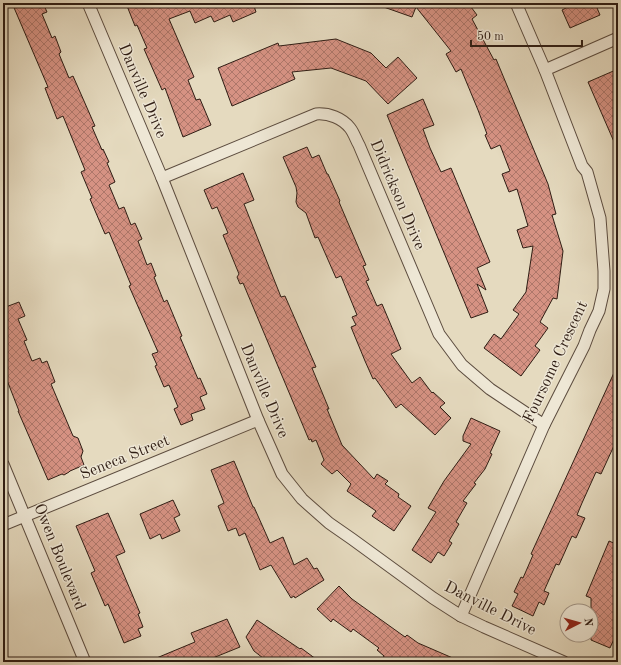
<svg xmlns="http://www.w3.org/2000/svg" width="621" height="665" font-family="'Old Standard TT',serif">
<defs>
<pattern id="building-cross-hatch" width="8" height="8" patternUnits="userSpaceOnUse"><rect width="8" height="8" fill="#d69283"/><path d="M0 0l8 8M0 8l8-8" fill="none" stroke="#ae776a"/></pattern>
</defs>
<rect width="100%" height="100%" fill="#e5dabf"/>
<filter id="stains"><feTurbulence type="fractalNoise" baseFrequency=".005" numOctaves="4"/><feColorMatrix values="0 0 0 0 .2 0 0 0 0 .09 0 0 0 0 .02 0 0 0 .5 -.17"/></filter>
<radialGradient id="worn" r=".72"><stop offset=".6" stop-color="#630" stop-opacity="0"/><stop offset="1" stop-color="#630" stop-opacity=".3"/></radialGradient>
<g fill="url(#building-cross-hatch)" stroke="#2f1d14">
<path d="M12,3H43L47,12L42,14L52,38L55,36L61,52L59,54L69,78L73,76L95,126L92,127L102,150L103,149L109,162L107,163L115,182L109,185L119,209L124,207L131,225L135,223L142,239L138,241L147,265L151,263L156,276L154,277L164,302L167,300L182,336L180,337L198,379L200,378L207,394L200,397L205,409L191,414L193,420L181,425L174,409L178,407L169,385L164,387L155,366L157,365L152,354L158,352L129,286L131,285L109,232L105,234L90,199L92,198L81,172L85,170L63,116L57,119L45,88L48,87Z"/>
<path d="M133,3H260L254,6L256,12L233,22L230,15L214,22L211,16L195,23L190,11L169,19L194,77L188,80L196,100L200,99L211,125L183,137L165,88L162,90L144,49L147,48L137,25L135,26L127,6Z"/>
<path d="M378,3H468L477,15L472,19L494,60L496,59L548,184L556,214L552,215L563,251L557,299L553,298L540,322L548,328L535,346L540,350L521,376L484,348L494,334L501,339L519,314L513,310L526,292L533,246L523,248L517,230L528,226L517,189L509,192L502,174L510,171L500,145L491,149L485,135L487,134L478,110L461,69L456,72L446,54L451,51L416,7L412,17L378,5Z"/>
<path d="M566,3H595L600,15L570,28L562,10L568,7Z"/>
<path d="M336,39L371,53L386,68L398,57L417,78L388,104L366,81L331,68L292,72L295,79L232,106L218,68L278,43L279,46Z"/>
<path d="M618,69V151L588,82Z"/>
<path d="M423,99L434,125L423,129L430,148L441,172L451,168L490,262L477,268L486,290L477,284L488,312L471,318L387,115Z"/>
<path d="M307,147L312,158L319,155L327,174H328L340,201L339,202L366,265L363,266L369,280L366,281L377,306L382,304L401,349L391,354L412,383L420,377L432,393L433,392L445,403L440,407L451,418L435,435L401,404L396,408L375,378L373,379L365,361L351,327L356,325L352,317L357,315L341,276L336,278L318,237L315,238L306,213L298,207L296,202L297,193L296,187L283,157Z"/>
<path d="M243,173L254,200L244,204L281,297L285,296L316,367L312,368L329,409H327L342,445L374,479L377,474L388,481L385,484L399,494L398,497L411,506L394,531L372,516L376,511L347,491L351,484L337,470L332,474L321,464L324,460L316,440L312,442L311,439L309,440L243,283L240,284L237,277L239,274L223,235L228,233L217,207L212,209L204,190Z"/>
<path d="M19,302L25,316L18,319L27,340L24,341L32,361L40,358L42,363L47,361L55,382L51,384L73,436L78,438L83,451L81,457L84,465L70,471L69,472L64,475L62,474L48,480L18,411H19L3,370V308Z"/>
<path d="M618,364V437L601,474L596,472L582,503L577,515L585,518L576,538L572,536L559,565L556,564L544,591L549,593L544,605L539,602L533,616L512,606L518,594L514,592L521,577L523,578L533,555L531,554Z"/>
<path d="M471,418L500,431L490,453L492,454L485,469L474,483L476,484L463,501L467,503L456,522L459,524L449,541L452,543L444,556L438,552L431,563L412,550L436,512L428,508L444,481L471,444L463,441V436Z"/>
<path d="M234,461L253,507H254L270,543L283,537L294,565L307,558L314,569L317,568L324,580L295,598L294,596L291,598L271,565L260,570L245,533L239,536L236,528L228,531L218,506L224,503L211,470Z"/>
<path d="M173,500L180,515L174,518L180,531L162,539L160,534L150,539L140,514Z"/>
<path d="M108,513L125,552L116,556L140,613L138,614L143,627L138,629L141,636L124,643L108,604L105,606L91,573L95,571L76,526Z"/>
<path d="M609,541L618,545V630L610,648L591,640V598L586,596Z"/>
<path d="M339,586L352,599L405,637L407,635L418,643L462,662H380L384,656L377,650L379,648L353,629L351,632L333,619L331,622L317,609Z"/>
<path d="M227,619L240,647L203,662H147L195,642L191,633Z"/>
<path d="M257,620L300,649L301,648L320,662H268L254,651L246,637Z"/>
</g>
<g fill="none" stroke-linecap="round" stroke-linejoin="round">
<defs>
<g id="street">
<path d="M88,3L162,178L258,420L282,474L302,499L329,523L352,539L433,598L461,616L484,627L564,662"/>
<path d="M545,70L618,38"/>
<path d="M162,178L316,114C329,113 342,118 350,128C354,133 356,140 359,145L439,334L462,365L490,389L544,425"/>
<path d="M3,464L85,662"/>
<path d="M3,525L258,420"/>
<path d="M461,616L544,425L584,346L590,330L599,311L604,289V271L600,218L587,172L582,166L545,70L516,3"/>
</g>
</defs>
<use href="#street" stroke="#5c4c3f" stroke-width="13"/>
<use href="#street" stroke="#eee7d5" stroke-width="11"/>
</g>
<g text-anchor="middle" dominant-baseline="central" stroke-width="3" stroke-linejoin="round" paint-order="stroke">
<g font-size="16" fill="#2f1d14" stroke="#eee7d5">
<text transform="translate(142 91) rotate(67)">Danville Drive</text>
<text transform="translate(397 195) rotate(67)">Didrickson Drive</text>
<text transform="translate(556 362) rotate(-65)">Foursome Crescent</text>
<text transform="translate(264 391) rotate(67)">Danville Drive</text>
<text transform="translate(125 458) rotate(-22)">Seneca Street</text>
<text transform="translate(59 557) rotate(68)">Owen Boulevard</text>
<text transform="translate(490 609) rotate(27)">Danville Drive</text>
</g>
</g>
<rect width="621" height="665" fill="none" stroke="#e5dabf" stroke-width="16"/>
<rect x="4" y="4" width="613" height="657" fill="none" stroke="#2f1d14" stroke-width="2"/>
<rect x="8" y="8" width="605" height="649" fill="none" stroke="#2f1d14"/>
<g transform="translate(579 623) rotate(84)"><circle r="19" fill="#eee7d5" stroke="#a29688"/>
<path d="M0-3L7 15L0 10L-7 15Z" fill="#8f2418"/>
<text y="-6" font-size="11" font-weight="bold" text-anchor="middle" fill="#2f1d14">N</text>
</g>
<path d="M471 40v6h111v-6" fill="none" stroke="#2f1d14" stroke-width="2"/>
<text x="477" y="40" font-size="12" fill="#2f1d14" stroke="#eee7d5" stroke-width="3" paint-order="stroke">50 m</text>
<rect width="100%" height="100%" filter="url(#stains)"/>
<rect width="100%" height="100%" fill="url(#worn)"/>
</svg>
